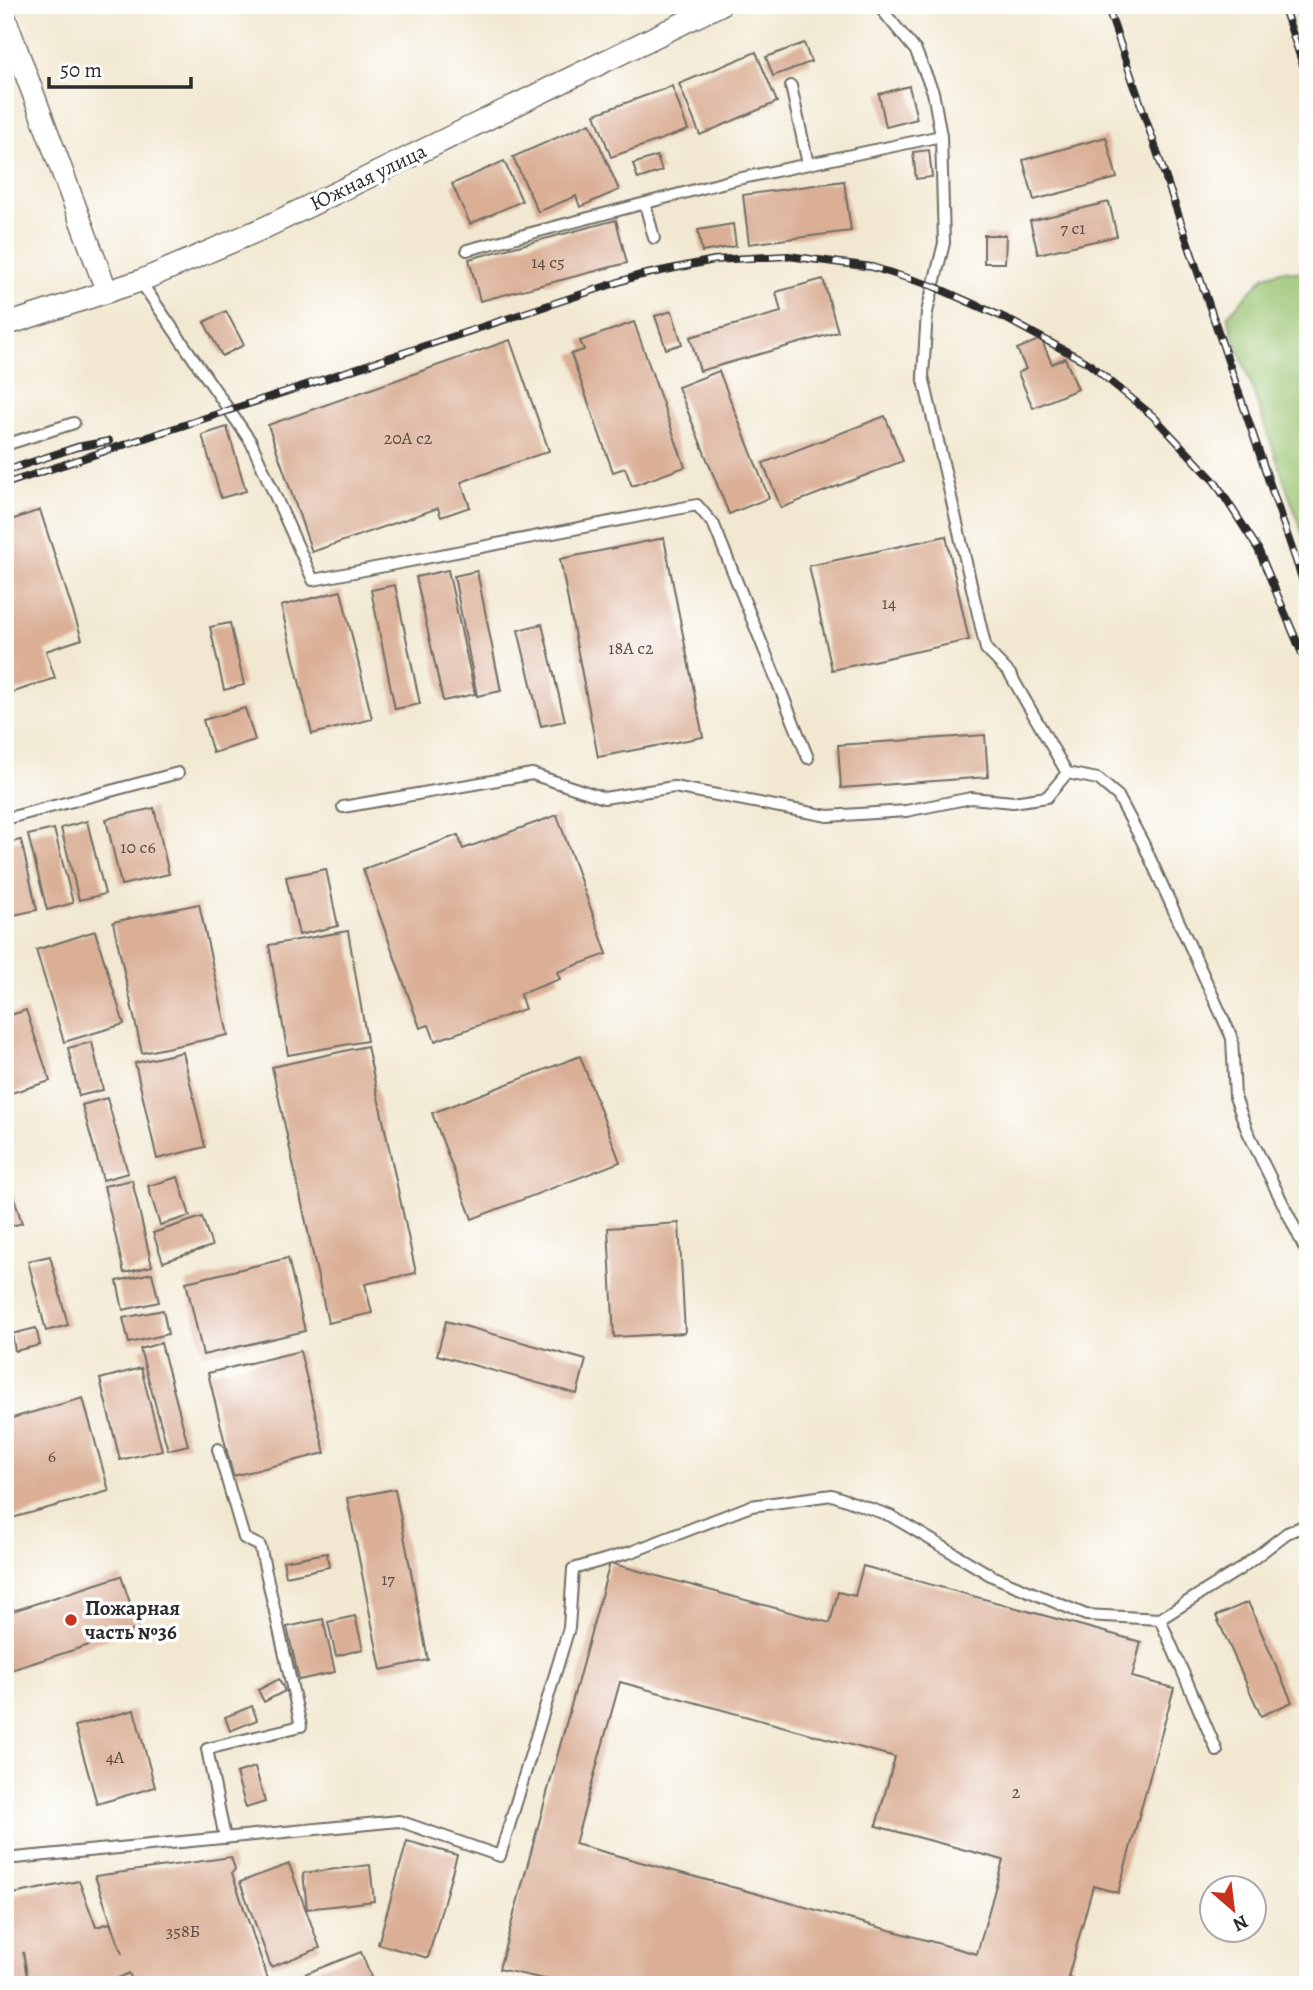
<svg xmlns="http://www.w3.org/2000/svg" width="1313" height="1990" font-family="Alegreya,serif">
<rect width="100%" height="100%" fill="#fff"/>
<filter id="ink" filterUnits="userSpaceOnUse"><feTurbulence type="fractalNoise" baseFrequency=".0143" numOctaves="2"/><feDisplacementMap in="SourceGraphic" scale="14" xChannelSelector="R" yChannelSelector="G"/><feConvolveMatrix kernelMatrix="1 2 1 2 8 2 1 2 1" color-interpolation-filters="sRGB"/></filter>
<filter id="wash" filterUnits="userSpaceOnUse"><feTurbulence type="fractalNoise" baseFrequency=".00686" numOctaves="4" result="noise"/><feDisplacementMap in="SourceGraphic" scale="28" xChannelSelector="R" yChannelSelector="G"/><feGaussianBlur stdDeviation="1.57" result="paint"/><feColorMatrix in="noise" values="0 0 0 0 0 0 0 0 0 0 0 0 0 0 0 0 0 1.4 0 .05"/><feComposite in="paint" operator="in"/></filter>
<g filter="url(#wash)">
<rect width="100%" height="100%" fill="#f2e8d1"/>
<path fill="#99c26f" stroke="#62764d" stroke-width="2" d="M1284,270L1308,274V550L1227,316L1265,276Z"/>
<g id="blocks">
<g fill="#daaf95" fill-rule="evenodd">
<path d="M804,43L811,62L773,76L766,57Z"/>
<path d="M756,52L777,102L700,135L679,84Z"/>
<path d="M672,86L688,130L611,157L595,114Z"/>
<path d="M909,86L917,119L886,127L879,94Z"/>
<path d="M590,123L619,190L580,207L576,196L538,212L513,157Z"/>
<path d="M1106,137L1117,178L1034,200L1023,160Z"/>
<path d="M929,150L932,177L916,179L913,152Z"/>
<path d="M657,156L662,171L638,179L633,164Z"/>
<path d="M504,161L522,201L470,224L452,184Z"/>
<path d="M844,181L851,231L749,244L743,195Z"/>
<path d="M1109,202L1117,236L1038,254L1030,221Z"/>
<path d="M616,220L627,263L480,301L469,259Z"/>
<path d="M733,224L736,246L702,252L698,230Z"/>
<path d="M984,235H1006L1005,263H984Z"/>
<path d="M823,279L838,332L700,371L690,337L781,312L776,292Z"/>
<path d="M226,311L244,345L222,356L204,322Z"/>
<path d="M672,311L682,344L666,349L655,316Z"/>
<path d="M634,322L685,467L632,486L625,468L613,472L571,354L584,350L580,341Z"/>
<path d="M1041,339L1052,364L1065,358L1078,389L1033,408L1018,373L1026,369L1017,349Z"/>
<path d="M510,340L549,451L461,482L470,507L441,517L438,508L312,552L268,425Z"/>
<path d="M719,371L769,498L729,514L678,387Z"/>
<path d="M885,416L903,461L781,508L763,463Z"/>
<path d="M227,427L246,491L221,498L202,435Z"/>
<path d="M40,510L82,639L46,651L55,678L5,695V522Z"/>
<path d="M946,536L969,640L832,670L809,566Z"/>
<path d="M664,538L703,737L598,757L560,559Z"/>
<path d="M448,570L475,694L443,701L416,577Z"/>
<path d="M477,571L501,691L477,696L454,576Z"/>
<path d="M395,585L420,704L395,709L371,590Z"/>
<path d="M341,591L372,719L312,734L281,606Z"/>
<path d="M230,623L244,685L224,690L210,627Z"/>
<path d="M542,624L565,721L541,726L518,630Z"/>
<path d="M245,708L255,740L213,753L203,720Z"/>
<path d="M985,735L988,777L841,788L838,745Z"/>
<path d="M154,808L169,874L121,885L106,819Z"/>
<path d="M557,815L607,954L557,972L560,979L520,994L525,1009L435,1041L429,1025L420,1028L363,869L458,835L463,849Z"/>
<path d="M87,821L105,894L79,900L61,828Z"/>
<path d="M54,829L73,903L47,910L28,835Z"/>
<path d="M21,840L37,910L5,917V843Z"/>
<path d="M326,869L338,926L299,935L286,877Z"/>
<path d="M199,904L228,1035L142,1053L113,922Z"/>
<path d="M95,931L124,1024L64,1042L36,950Z"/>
<path d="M348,931L367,1041L288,1055L269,945Z"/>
<path d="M26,1010L50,1081L5,1095V1017Z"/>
<path d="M92,1042L103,1090L79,1096L68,1048Z"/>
<path d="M367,1046L416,1273L365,1284L372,1313L328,1323L272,1067Z"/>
<path d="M183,1052L205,1147L157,1159L135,1063Z"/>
<path d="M580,1056L620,1162L472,1219L432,1113Z"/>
<path d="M107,1098L128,1173L103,1180L82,1105Z"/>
<path d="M5,1170L22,1223L5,1228Z"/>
<path d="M178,1177L190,1216L160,1225L148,1186Z"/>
<path d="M132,1180L152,1266L124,1273L104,1186Z"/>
<path d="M202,1217L212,1246L163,1262L153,1233Z"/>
<path d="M679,1223L685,1333L614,1337L608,1228Z"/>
<path d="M50,1256L68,1325L46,1331L28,1261Z"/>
<path d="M288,1258L305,1331L203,1355L186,1282Z"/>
<path d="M152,1273L159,1302L123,1310L117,1281Z"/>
<path d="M163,1310L168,1334L129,1343L123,1318Z"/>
<path d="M446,1321L586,1360L577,1394L437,1355Z"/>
<path d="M36,1328L40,1345L15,1351L12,1334Z"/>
<path d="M161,1343L188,1445L168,1450L140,1349Z"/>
<path d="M300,1351L325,1453L233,1476L208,1373Z"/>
<path d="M141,1368L162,1450L120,1460L100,1379Z"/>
<path d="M83,1398L109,1491L5,1520V1420Z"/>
<path d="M395,1489L428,1660L381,1670L347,1498Z"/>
<path d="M327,1553L329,1567L286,1576L283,1561Z"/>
<path d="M610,1563L830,1623L838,1592L855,1596L863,1566L1141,1642L1132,1677L1174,1688L1118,1893L1093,1886L1068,1977L1092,1985H571L499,1969ZM620,1682L895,1757L876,1826L1003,1860L977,1954L575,1844Z"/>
<path d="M121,1576L139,1629L5,1672V1589L13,1611Z"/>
<path d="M1248,1602L1292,1702L1261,1716L1216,1616Z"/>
<path d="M355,1616L363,1649L336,1656L328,1622Z"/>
<path d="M323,1619L335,1672L299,1680L287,1627Z"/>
<path d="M279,1679L285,1691L264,1702L258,1690Z"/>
<path d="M252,1706L257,1720L230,1731L225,1717Z"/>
<path d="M134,1710L155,1787L97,1804L75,1726Z"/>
<path d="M255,1767L265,1802L246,1808L236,1773Z"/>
<path d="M407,1841L457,1855L428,1958L378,1944Z"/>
<path d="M231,1857L235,1869L232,1873L270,1985H134L129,1973L116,1979L118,1985H29L23,1952L28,1985H5V1874H10L13,1894L79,1881L96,1927L110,1923L122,1954L95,1876Z"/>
<path d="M289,1864L320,1948L271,1967L240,1882Z"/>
<path d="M370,1865L374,1901L307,1909L303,1873Z"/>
<path d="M361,1952L374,1985H285L284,1982Z"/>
</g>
</g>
</g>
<g filter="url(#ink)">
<use href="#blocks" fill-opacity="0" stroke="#716d65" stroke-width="2"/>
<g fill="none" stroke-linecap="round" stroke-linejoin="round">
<defs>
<g id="service">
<path d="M878,5L916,51L933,92L941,136L944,243L927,312L923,376L986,649L1010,674L1067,773"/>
<path d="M791,86L808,164"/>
<path d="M645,204L654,238"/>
<path d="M467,250L733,180L941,136"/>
<path d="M140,281L251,442L313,580L697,505L714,525L808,758"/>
<path d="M5,445L74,423"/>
<path d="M1067,773L1098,779L1118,796L1143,843L1232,1038L1235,1097L1247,1130L1308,1255"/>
<path d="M343,807L532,774L604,798L674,787L828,816L906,811L971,798L1013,802L1047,797L1067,773"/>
<path d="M5,819L178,773"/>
<path d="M218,1449L244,1538L260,1546L301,1726L207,1749L225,1838"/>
<path d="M1160,1619L1240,1569L1287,1533L1308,1524"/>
<path d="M5,1859L399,1821L500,1856L569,1628L573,1569L631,1552L751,1506L832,1495L891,1516L992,1576L1086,1615L1160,1619L1217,1751"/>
</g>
<g id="minor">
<path d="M5,18L107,292"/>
<path d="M5,325L140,281L264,228L720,5"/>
</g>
</defs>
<use href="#service" stroke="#716d65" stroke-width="14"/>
<use href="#minor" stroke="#716d65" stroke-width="24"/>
<use href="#service" stroke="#fff" stroke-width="10"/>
<use href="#minor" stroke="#fff" stroke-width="21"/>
<defs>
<g id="rail">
<path d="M1107,5L1308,596"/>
<path d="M1283,5L1308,80"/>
<path d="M1297,5L1308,38"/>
<path d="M5,471L77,447L109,441"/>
<path d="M5,484L637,276L714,260L788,256L872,267L933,286L1005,318L1088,363L1153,416L1215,482L1258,549L1308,668"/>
</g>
</defs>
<use href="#rail" stroke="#2b2b2b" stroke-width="8"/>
<use href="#rail" stroke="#fff" stroke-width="5" stroke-dasharray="16" stroke-linecap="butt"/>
</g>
</g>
<circle fill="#c8321e" stroke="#fff" stroke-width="2.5" cx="71" cy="1620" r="7"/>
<g text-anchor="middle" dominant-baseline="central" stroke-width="7" stroke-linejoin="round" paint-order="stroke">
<g font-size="18" fill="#574c46">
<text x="1073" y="228">7 с1</text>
<text x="548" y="262">14 с5</text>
<text x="408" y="438">20А с2</text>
<text x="889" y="603">14</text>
<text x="631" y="648">18А с2</text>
<text x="138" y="847">10 с6</text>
<text x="52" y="1456">6</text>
<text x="388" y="1579">17</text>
<text x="115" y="1757">4А</text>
<text x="1016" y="1792">2</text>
<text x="183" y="1931">358Б</text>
</g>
<g font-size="21" fill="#2b2b2b" stroke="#fff">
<text transform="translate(368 177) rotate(-26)">Южная улица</text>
</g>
<g font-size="21" font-weight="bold" fill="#2b2b2b" stroke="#fff" text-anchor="start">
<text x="85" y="1608">Пожарная<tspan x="85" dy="24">часть №36</tspan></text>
</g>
</g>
<rect width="1313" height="1990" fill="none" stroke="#fff" stroke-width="28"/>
<g transform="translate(1233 1909) rotate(152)"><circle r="33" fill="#ffffff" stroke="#aaaaaa" stroke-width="2"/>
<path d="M0-5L12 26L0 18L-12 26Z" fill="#c8321e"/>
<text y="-10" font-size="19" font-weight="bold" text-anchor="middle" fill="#2b2b2b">N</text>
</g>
<path d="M49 77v10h142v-10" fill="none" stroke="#2b2b2b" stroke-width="3.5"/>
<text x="60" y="77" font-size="21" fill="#2b2b2b" stroke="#ffffff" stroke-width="5" paint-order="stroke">50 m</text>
</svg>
